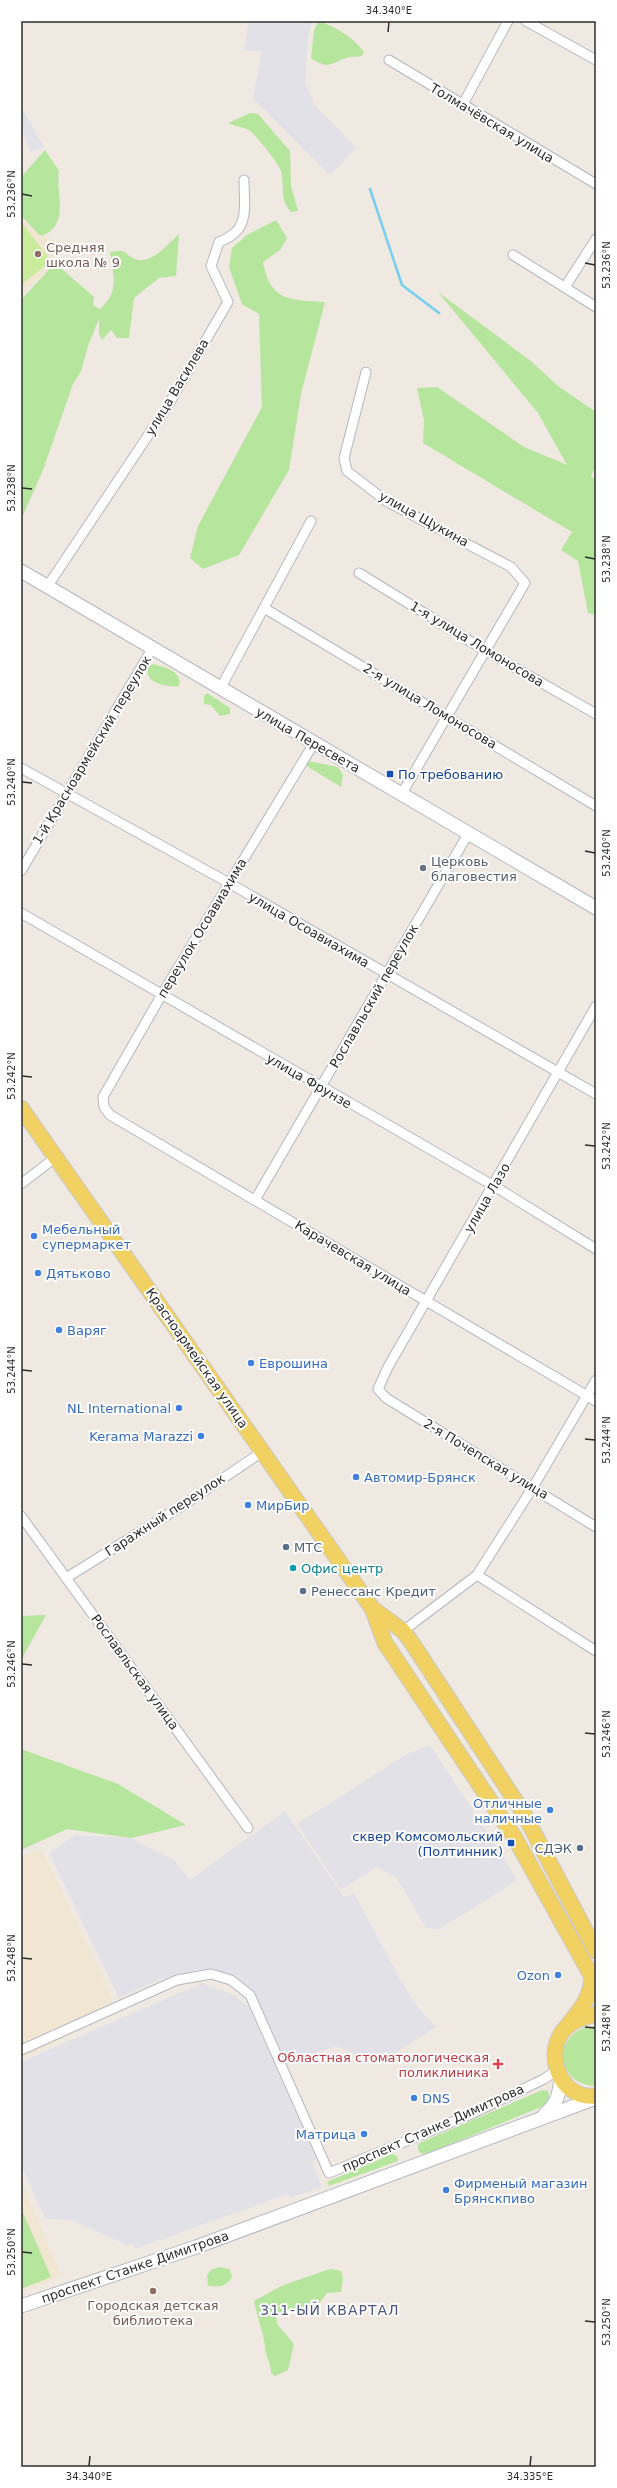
<svg xmlns="http://www.w3.org/2000/svg" width="617" height="2488" font-family="'DejaVu Sans',sans-serif">
<rect width="100%" height="100%" fill="#efe9e1"/>
<g fill="#e3e1e8">
<path d="M249,21H312L308,38L305,84L315,105L356,148L330,175L253,99L262,52L244,50Z"/>
<path d="M21,106L44,147L31,152L21,129Z"/>
<path d="M430,1745L518,1880L438,1930L426,1927L396,1877L377,1867L341,1890L297,1824L409,1753Z"/>
<path d="M285,1811L344,1897L354,1893L400,1979L418,2008L436,2027L383,2060L374,2062L335,2046L286,2063L259,2005L247,1987L227,1973L199,1969L159,1980L119,1998L49,1853L75,1835L131,1838L174,1860L190,1880Z"/>
<path d="M202,1983L235,1996L248,2006L316,2159L313,2161V2165L322,2187L290,2198L288,2194L135,2249L133,2243L127,2245L71,2220L45,2219L21,2165V2062Z"/>
</g>
<g fill="#f0e6d1">
<path d="M21,215L38,234L61,244L51,265L21,297Z"/>
<path d="M42,1850L112,1998V2015L21,2059V1855Z"/>
<path d="M21,2180L61,2276L21,2292Z"/>
</g>
<g fill="#b6e59e">
<path d="M319,21C336,27 354,38 364,52L362,56C357,57 350,56 346,58C330,64 328,70 311,58L314,30Z"/>
<path d="M250,113L258,114L290,151L291,186L298,211L291,212C279,199 285,187 281,171C280,165 255,134 249,130C243,127 234,126 228,123Z"/>
<path d="M45,150L59,171C55,193 71,224 42,236L38,234L21,215V180L22,176Z"/>
<path d="M276,220L287,238L280,250L263,262C270,301 289,300 325,302L301,394L289,470L239,555L203,569L190,558L198,526L262,407L259,314L242,304L229,267L232,248L247,235Z"/>
<path d="M179,234L176,276L159,278L134,298L129,338H117L111,330L102,340L99,334V319L89,343L81,371L73,384L43,470L21,520V300L55,263L94,297L93,305L100,309C120,292 113,275 110,252C130,249 122,254 135,259C150,266 169,243 179,234Z"/>
<path d="M438,292L532,362L558,386L596,412V466L591,476L596,480V615L588,613L578,561L561,550L572,532L423,443L424,420L417,388L437,387L524,447L567,465L538,413Z"/>
<path d="M153,664C164,667 176,669 180,681L179,686C172,688 153,684 149,677C147,674 148,670 147,667Z"/>
<path d="M207,693L230,708V714L220,716L211,705L204,704V696Z"/>
<path d="M308,761L338,767L343,775L341,787L305,765Z"/>
<path d="M46,1615L21,1660V1616Z"/>
<path d="M21,1749L118,1784L186,1825L131,1838L67,1829L21,1850Z"/>
<path d="M596,2026V2086C552,2085 553,2027 596,2026Z"/>
<path d="M548,2090L550,2101L541,2107L429,2153L422,2154L418,2150V2144L424,2141L540,2091Z"/>
<path d="M392,2154L397,2156L398,2161L329,2186L327,2182Z"/>
<path d="M21,2208L51,2277L21,2289Z"/>
<path d="M218,2267L230,2269L232,2277C226,2287 219,2287 208,2286L207,2275L211,2270Z"/>
<path d="M330,2269L341,2271L343,2278L341,2292L327,2293L318,2305L276,2313L277,2324L294,2344L288,2370L275,2376L271,2373C271,2363 266,2357 265,2348C264,2332 257,2318 254,2301L281,2286Z"/>
</g>
<path fill="#c9ec9a" d="M21,222L51,261L21,285Z"/>
<g fill="none" stroke-linecap="round" stroke-linejoin="round">
<path stroke="#75cff0" stroke-width="2.5" d="M370,189L402,285L439,313"/>
<defs>
<g id="street">
<path d="M526,21L596,60"/>
<path d="M389,60L596,184"/>
<path d="M462,106L508,21"/>
<path d="M513,255L596,307"/>
<path d="M565,287L596,239"/>
<path d="M366,372L344,458L347,471L386,501L511,567L525,583L401,795"/>
<path d="M359,573L486,651L596,714"/>
<path d="M47,587L167,407L228,302L211,266L219,242C251,230 244,209 244,180"/>
<path d="M264,608L596,806"/>
<path d="M220,689L311,521"/>
<path d="M314,743L161,996L103,1097L104,1107L110,1115L596,1401"/>
<path d="M21,768L229,883L596,1094"/>
<path d="M21,871L152,649"/>
<path d="M21,913L494,1186L596,1249"/>
<path d="M596,1006L388,1367L378,1389L386,1398L596,1527"/>
<path d="M21,1184L56,1157"/>
<path d="M255,1200L468,834"/>
<path d="M21,1516L248,1828"/>
<path d="M477,1575L596,1651"/>
<path d="M66,1578L188,1502L262,1452"/>
<path d="M403,1631L477,1575L533,1487L596,1380"/>
<path d="M21,2050L177,1980L211,1974L231,1980L250,1995L329,2173L469,2115L544,2079L557,2070"/>
</g>
<g id="secondary">
<path d="M21,571L596,908"/>
<path d="M544,2115C557,2104 559,2095 561,2079"/>
<path d="M21,2306L196,2247L596,2098"/>
</g>
<g id="primary">
<path d="M21,1108L372,1608L385,1643L515,1838L592,1977C591,1998 580,2010 567,2026"/>
<path d="M372,1608L403,1631L410,1640L524,1814L596,1951"/>
<path d="M596,2014C586,2017 576,2019 568,2026C541,2049 559,2101 596,2096"/>
</g>
</defs>
<use href="#street" stroke="#b4b7c1" stroke-width="11"/>
<use href="#secondary" stroke="#b4b7c1" stroke-width="15"/>
<use href="#primary" stroke="#c9c9c9" stroke-width="17"/>
<use href="#street" stroke="#fff" stroke-width="9"/>
<use href="#secondary" stroke="#fff" stroke-width="13"/>
<use href="#primary" stroke="#f2d163" stroke-width="15"/>
</g>
<path fill="none" stroke="#2e2e2e" stroke-width="1.5" d="M388,32L389,22M22,194L32,196M585,263L595,265M22,488L32,489M585,557L595,559M22,782L32,783M585,851L595,853M22,1076L32,1077M585,1145L595,1146M22,1370L32,1371M585,1439L595,1440M22,1664L32,1665M585,1733L595,1734M22,1958L32,1959M585,2027L595,2028M22,2252L32,2253M585,2321L595,2322M89,2466L90,2456M530,2466L531,2456"/>
<g fill="#8d6e63" stroke="#fff" stroke-width="1.5">
<circle cx="38" cy="254" r="4"/>
<circle cx="153" cy="2291" r="4"/>
</g>
<g fill="#1a4fb4" stroke="#fff" stroke-width="1.5">
<rect x="386" y="770" width="8" height="8" rx="2"/>
<rect x="507" y="1839" width="8" height="8" rx="2"/>
</g>
<circle fill="#6b7280" stroke="#fff" stroke-width="1.5" cx="423" cy="868" r="4"/>
<g fill="#3f7fe0" stroke="#fff" stroke-width="1.5">
<circle cx="34" cy="1236" r="4"/>
<circle cx="38" cy="1273" r="4"/>
<circle cx="59" cy="1330" r="4"/>
<circle cx="251" cy="1363" r="4"/>
<circle cx="179" cy="1408" r="4"/>
<circle cx="201" cy="1436" r="4"/>
<circle cx="356" cy="1477" r="4"/>
<circle cx="248" cy="1505" r="4"/>
<circle cx="550" cy="1810" r="4"/>
<circle cx="558" cy="1975" r="4"/>
<circle cx="414" cy="2098" r="4"/>
<circle cx="364" cy="2134" r="4"/>
<circle cx="446" cy="2190" r="4"/>
</g>
<g fill="#5c6f8a" stroke="#fff" stroke-width="1.5">
<circle cx="286" cy="1547" r="4"/>
<circle cx="303" cy="1591" r="4"/>
<circle cx="580" cy="1848" r="4"/>
</g>
<circle fill="#0f9aa8" stroke="#fff" stroke-width="1.5" cx="293" cy="1568" r="4"/>
<path fill="#e0444e" stroke="#fff" stroke-width="1.5" d="M496 2058h4v4h4v4h-4v4h-4v-4h-4v-4h4z"/>
<g text-anchor="middle" dominant-baseline="central" stroke-width="4" stroke-linejoin="round" paint-order="stroke">
<g font-size="13" fill="#2e2e2e" stroke="#fff">
<text transform="translate(492 123) rotate(31)">Толмачёвская улица</text>
<text transform="translate(177 387) rotate(-59)">улица Василева</text>
<text transform="translate(424 519) rotate(29)">улица Щукина</text>
<text transform="translate(477 644) rotate(31)">1-я улица Ломоносова</text>
<text transform="translate(430 706) rotate(31)">2-я улица Ломоносова</text>
<text transform="translate(308 740) rotate(30)">улица Пересвета</text>
<text transform="translate(92 750) rotate(-59)">1-й Красноармейский переулок</text>
<text transform="translate(202 928) rotate(-59)">переулок Осоавиахима</text>
<text transform="translate(309 930) rotate(30)">улица Осоавиахима</text>
<text transform="translate(374 996) rotate(-60)">Рославльский переулок</text>
<text transform="translate(309 1081) rotate(30)">улица Фрунзе</text>
<text transform="translate(487 1198) rotate(-60)">улица Лазо</text>
<text transform="translate(353 1258) rotate(31)">Карачевская улица</text>
<text transform="translate(197 1358) rotate(55)">Красноармейская улица</text>
<text transform="translate(486 1459) rotate(31)">2-я Почепская улица</text>
<text transform="translate(165 1515) rotate(-33)">Гаражный переулок</text>
<text transform="translate(135 1672) rotate(54)">Рославльская улица</text>
<text transform="translate(433 2128) rotate(-24)">проспект Станке Димитрова</text>
<text transform="translate(135 2267) rotate(-19)">проспект Станке Димитрова</text>
</g>
<g font-size="13" fill="#785e54" stroke="#fff" text-anchor="start">
<text x="46" y="247">Средняя<tspan x="46" dy="15">школа № 9</tspan></text>
<text x="153" y="2305" text-anchor="middle">Городская детская<tspan x="153" dy="15">библиотека</tspan></text>
</g>
<g font-size="13" fill="#164399" stroke="#fff" text-anchor="start">
<text x="398" y="774">По требованию</text>
<text x="503" y="1836" text-anchor="end">сквер Комсомольский<tspan x="503" dy="15">(Полтинник)</tspan></text>
</g>
<g font-size="13" fill="#5b616d" stroke="#fff" text-anchor="start">
<text x="431" y="861">Церковь<tspan x="431" dy="15">благовестия</tspan></text>
</g>
<g font-size="13" fill="#366cbe" stroke="#fff" text-anchor="start">
<text x="42" y="1229">Мебельный<tspan x="42" dy="15">супермаркет</tspan></text>
<text x="46" y="1273">Дятьково</text>
<text x="67" y="1330">Варяг</text>
<text x="259" y="1363">Еврошина</text>
<text x="171" y="1408" text-anchor="end">NL International</text>
<text x="193" y="1436" text-anchor="end">Kerama Marazzi</text>
<text x="364" y="1477">Автомир-Брянск</text>
<text x="256" y="1505">МирБир</text>
<text x="542" y="1803" text-anchor="end">Отличные<tspan x="542" dy="15">наличные</tspan></text>
<text x="550" y="1975" text-anchor="end">Ozon</text>
<text x="422" y="2098">DNS</text>
<text x="356" y="2134" text-anchor="end">Матрица</text>
<text x="454" y="2183">Фирменый магазин<tspan x="454" dy="15">Брянскпиво</tspan></text>
</g>
<g font-size="13" fill="#4e5e75" stroke="#fff" text-anchor="start">
<text x="294" y="1547">МТС</text>
<text x="311" y="1591">Ренессанс Кредит</text>
<text x="572" y="1848" text-anchor="end">СДЭК</text>
</g>
<g font-size="13" fill="#0d838f" stroke="#fff" text-anchor="start">
<text x="301" y="1568">Офис центр</text>
</g>
<g font-size="13" fill="#be3a42" stroke="#fff" text-anchor="end">
<text x="489" y="2057">Областная стоматологическая<tspan x="489" dy="15">поликлиника</tspan></text>
</g>
<g font-size="14" letter-spacing="1" fill="#4d5680" stroke="#fff">
<text x="330" y="2310">311-ЫЙ КВАРТАЛ</text>
</g>
</g>
<rect width="617" height="2488" fill="none" stroke="#ffffff" stroke-width="44"/>
<rect x="22" y="22" width="573" height="2444" fill="none" stroke="#2e2e2e" stroke-width="1.5"/>
<g font-size="10" text-anchor="middle" fill="#2e2e2e">
<text x="389" y="14">34.340°E</text>
<text transform="translate(11 194) rotate(-90)" y="4">53.236°N</text>
<text transform="translate(606 265) rotate(-90)" y="4">53.236°N</text>
<text transform="translate(11 488) rotate(-90)" y="4">53.238°N</text>
<text transform="translate(606 559) rotate(-90)" y="4">53.238°N</text>
<text transform="translate(11 782) rotate(-90)" y="4">53.240°N</text>
<text transform="translate(606 853) rotate(-90)" y="4">53.240°N</text>
<text transform="translate(11 1076) rotate(-90)" y="4">53.242°N</text>
<text transform="translate(606 1146) rotate(-90)" y="4">53.242°N</text>
<text transform="translate(11 1370) rotate(-90)" y="4">53.244°N</text>
<text transform="translate(606 1440) rotate(-90)" y="4">53.244°N</text>
<text transform="translate(11 1664) rotate(-90)" y="4">53.246°N</text>
<text transform="translate(606 1734) rotate(-90)" y="4">53.246°N</text>
<text transform="translate(11 1958) rotate(-90)" y="4">53.248°N</text>
<text transform="translate(606 2028) rotate(-90)" y="4">53.248°N</text>
<text transform="translate(11 2252) rotate(-90)" y="4">53.250°N</text>
<text transform="translate(606 2322) rotate(-90)" y="4">53.250°N</text>
<text x="89" y="2480">34.340°E</text>
<text x="530" y="2480">34.335°E</text>
</g>
</svg>
